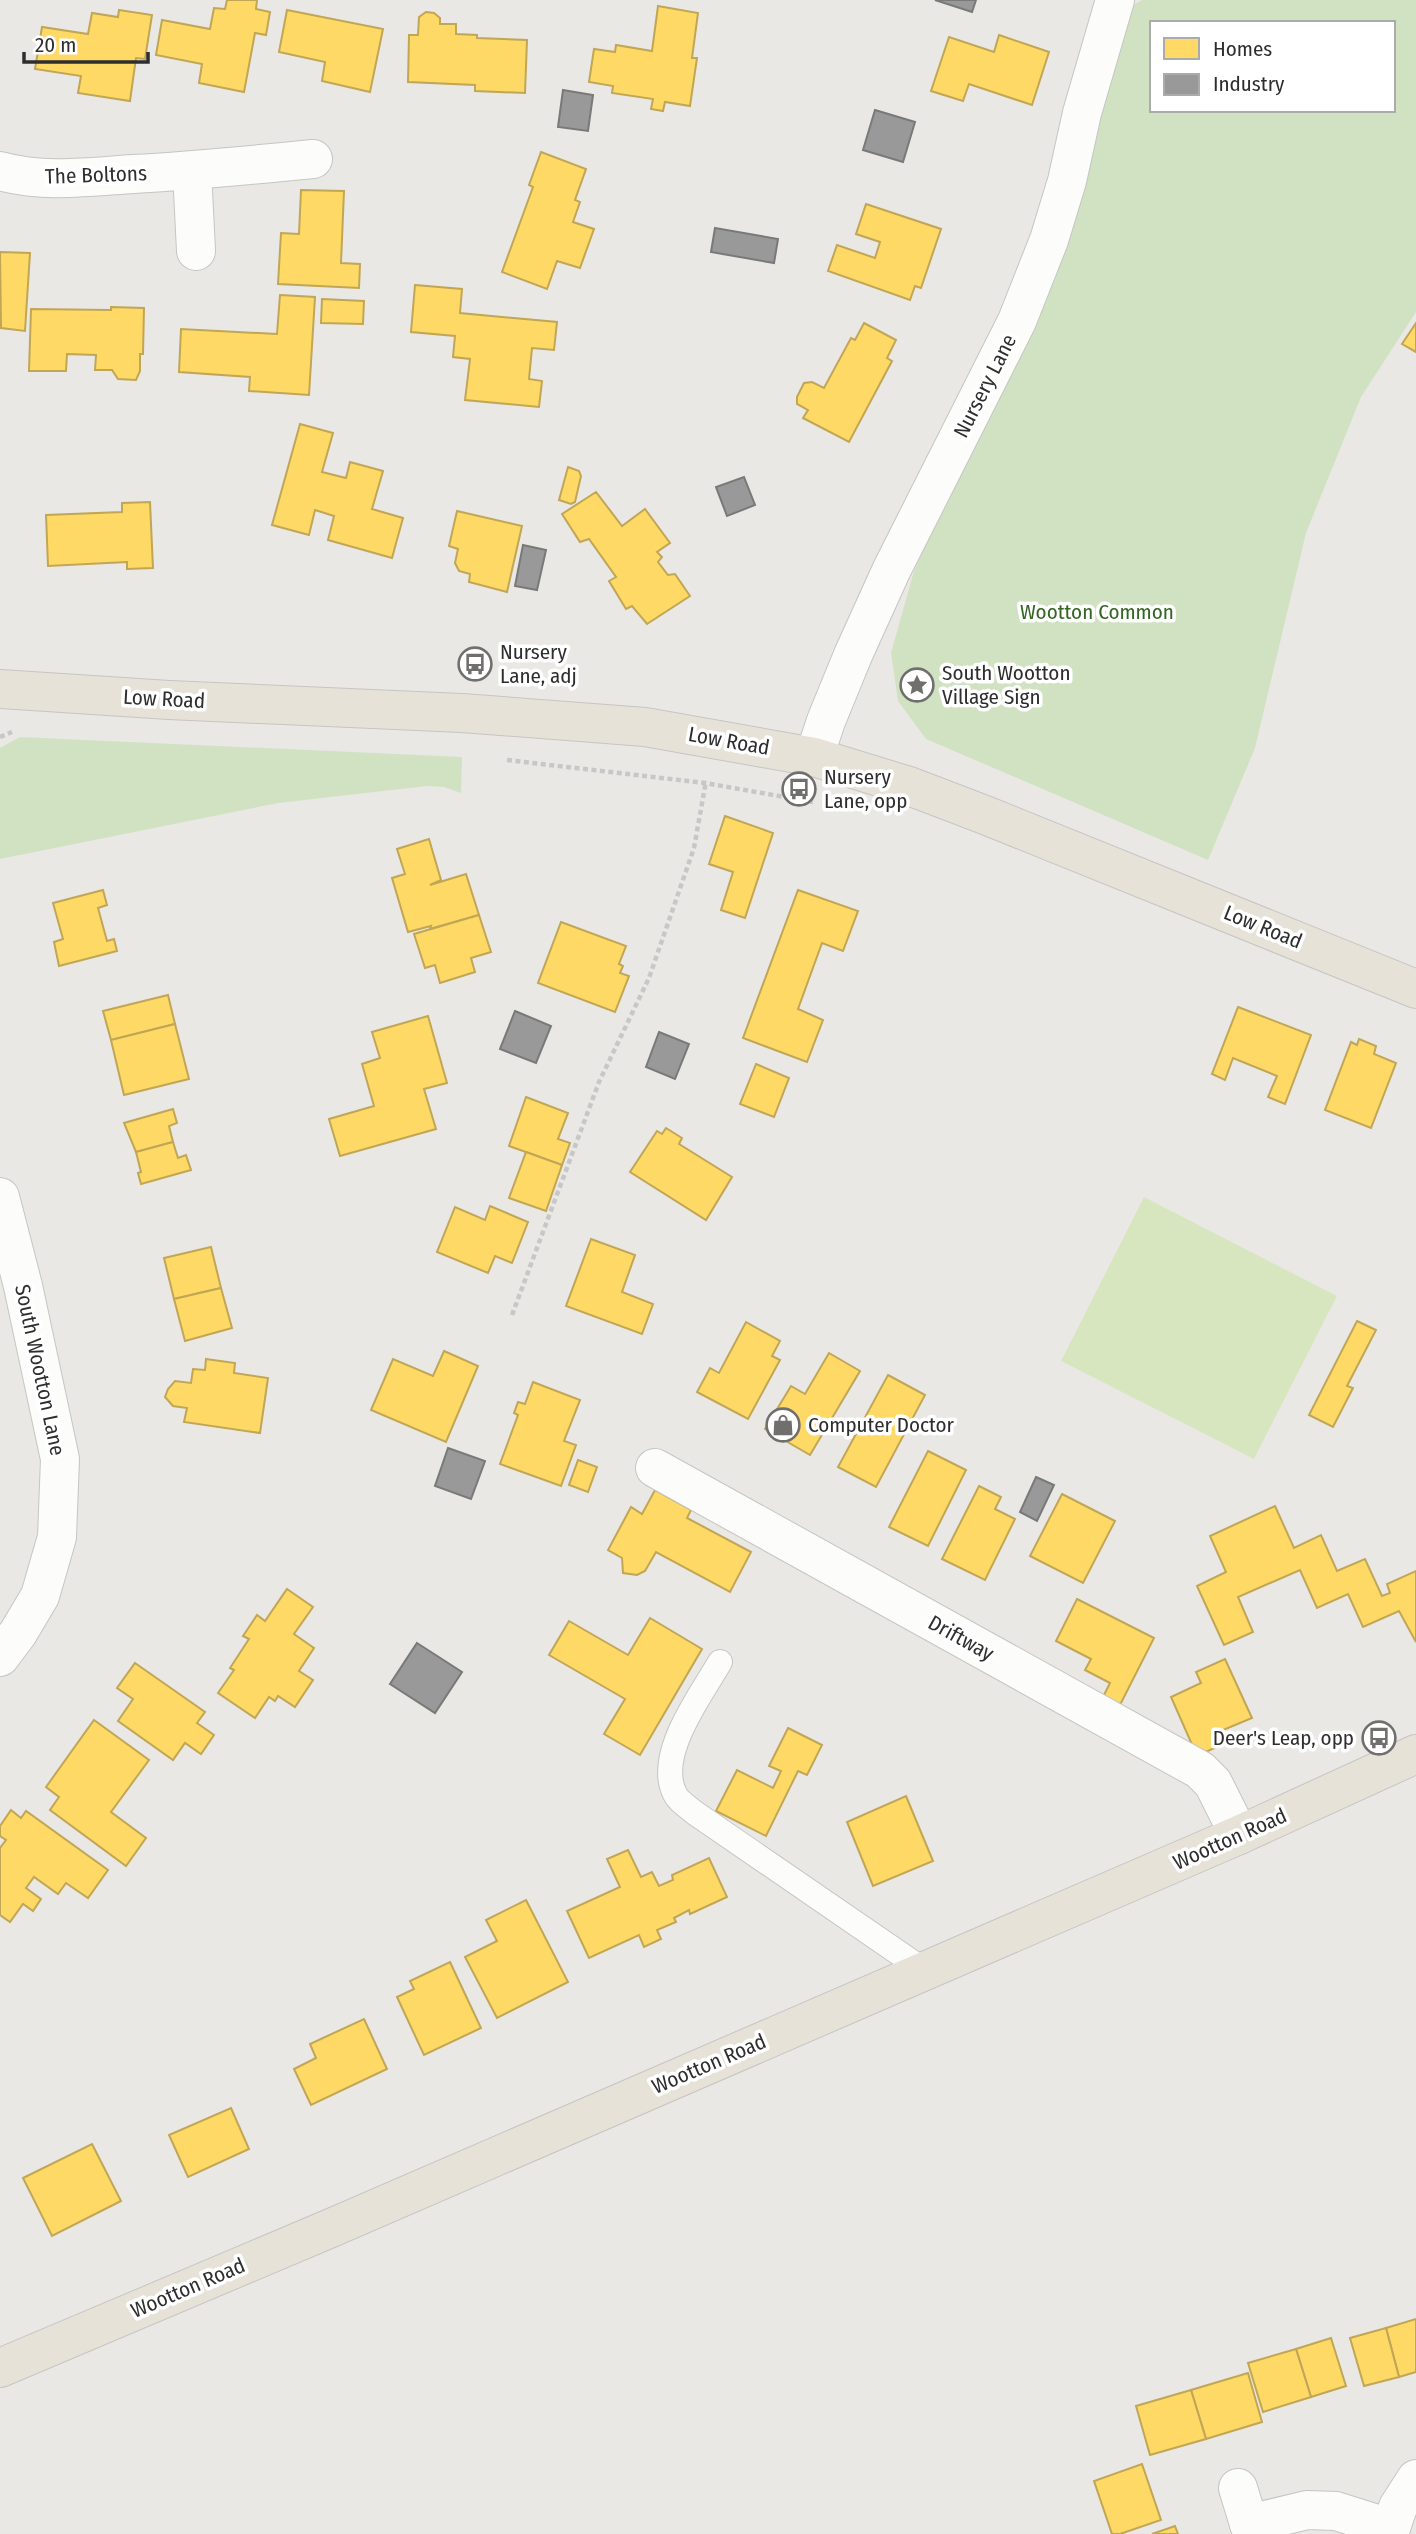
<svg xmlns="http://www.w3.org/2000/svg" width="1416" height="2534" font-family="'Fira Sans Condensed',sans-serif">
<rect width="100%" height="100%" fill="#eae8e5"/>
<g fill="#d0e2c2" fill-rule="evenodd">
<path d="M1142,0H1416V312L1361,397L1306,533L1255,748L1208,860L926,739L898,701L891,653L914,571L1041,289L1120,13ZM1152,23H1393V110H1152Z"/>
<path d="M20,737L462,757L461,793L444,787L427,786L278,803L0,859V748Z"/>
</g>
<path fill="#d8e6c0" d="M1144,1197L1337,1296L1254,1459L1061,1361Z"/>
<g fill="#ffd966" stroke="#c0a655" stroke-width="2">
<path d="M227,0H257L256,9L270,12L266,35L255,33L244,92L199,83L202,64L156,55L162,20L210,29L214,8L225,9Z"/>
<path d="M658,6L698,13L692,58H697L690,106L665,102L663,111L651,109L653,99L612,93L613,86L589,82L594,49L615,52L616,45L652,51Z"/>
<path d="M119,10L152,15L145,59L136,58L130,101L78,93L81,76L35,69L42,27L88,34L92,13L118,17Z"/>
<path d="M287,10L383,29L370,92L322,81L325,62L279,52Z"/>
<path d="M426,12L434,13L440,18V24H456V34L477,35V38L527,40L525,93L475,91V85L408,82L409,35H418L419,17Z"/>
<path d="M999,35L1049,52L1032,105L969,84L963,101L931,91L949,37L994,52Z"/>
<path d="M541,152L586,169L575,200L580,202L573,222L594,229L580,268L557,261L547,289L502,272L533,187L529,185Z"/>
<path d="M301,190L344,191L341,263L360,264L359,288L278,284L281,233L299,234Z"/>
<path d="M866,204L941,229L921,288L915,286L910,300L828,271L837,245L875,258L880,242L856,234Z"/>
<path d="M0,252L30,253L25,331L1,328Z"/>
<path d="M415,285L462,289L460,313L557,322L554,350L532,348L529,379L542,381L539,407L465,400L470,359L453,357L455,336L411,332Z"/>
<path d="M280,295L315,297L309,395L249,391L250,377L179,372L181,329L277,334Z"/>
<path d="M322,299L364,301L363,324L321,323Z"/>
<path d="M111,307L144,308L143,354H140V371L136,380L118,379L112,370H95L96,355L67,354L66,371H29L31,309L111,310Z"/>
<path d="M864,323L896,340L887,358L892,361L849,442L803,418L808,410L797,404V397L804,383L812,382L824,388L851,338L855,340Z"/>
<path d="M1416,323V352L1402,344Z"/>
<path d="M300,424L333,433L322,472L346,478L350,462L383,471L372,509L403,518L392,558L328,540L334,516L315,510L309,535L272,525Z"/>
<path d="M568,467L579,471L581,476L575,502L571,504L559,500Z"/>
<path d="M596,492L622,526L645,509L670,543L657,552L662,557L658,562L668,575L675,574L690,596L647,624L632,606L626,609L609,581L616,577L589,539L580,542L562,514Z"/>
<path d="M150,502L153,568L127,569V562L48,566L46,515L122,512V503Z"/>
<path d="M457,511L522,526L507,592L469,582L470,574L459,571L455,563L458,549L449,546Z"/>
<path d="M725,816L773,833L745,918L721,910L733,872L709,864Z"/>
<path d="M429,839L441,880L430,885L466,874L479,915L430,929L431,926L408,932L392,878L405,874L397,849Z"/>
<path d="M103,890L107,905L98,908L107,941L114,939L117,951L59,966L54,942L63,939L53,903Z"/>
<path d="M798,890L858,911L843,951L822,943L798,1009L823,1020L807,1062L743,1038Z"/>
<path d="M479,915L491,952L471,958L475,972L440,983L435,965L425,968L414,934Z"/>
<path d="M561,922L626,946L619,964L623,966L620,973L629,976L615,1012L538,983Z"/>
<path d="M168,995L175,1024L111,1040L103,1011Z"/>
<path d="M1238,1007L1311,1035L1285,1104L1268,1097L1277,1076L1233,1058L1225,1080L1212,1074Z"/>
<path d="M428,1016L447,1083L424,1089L436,1129L340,1156L329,1119L374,1106L362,1064L380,1058L372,1032Z"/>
<path d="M175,1024L189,1079L124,1095L111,1040Z"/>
<path d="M1359,1039L1376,1046L1374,1054L1396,1063L1371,1128L1325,1110L1351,1042L1357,1045Z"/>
<path d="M756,1064L789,1078L774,1117L740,1104Z"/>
<path d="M526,1097L568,1113L558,1139L570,1143L562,1165L509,1146Z"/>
<path d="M173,1109L177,1123L169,1126L173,1142L136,1152L124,1123Z"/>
<path d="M666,1128L682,1138L679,1144L732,1177L706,1220L630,1172L657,1131L662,1134Z"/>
<path d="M173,1142L178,1158L186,1155L191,1170L141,1184L138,1173L141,1172L136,1152Z"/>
<path d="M526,1152L562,1165L546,1211L509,1198Z"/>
<path d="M490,1206L528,1222L512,1263L495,1256L488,1273L437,1252L455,1207L485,1220Z"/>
<path d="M591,1239L635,1255L622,1292L653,1304L642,1334L566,1306Z"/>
<path d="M211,1247L221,1288L174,1299L164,1258Z"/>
<path d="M221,1288L232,1328L185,1341L174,1299Z"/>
<path d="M1357,1321L1376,1330L1347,1386L1353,1388L1333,1427L1309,1415Z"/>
<path d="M746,1322L780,1341L772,1356L780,1360L748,1419L697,1392L710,1368L719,1373Z"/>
<path d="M444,1351L478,1366L446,1442L371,1410L393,1359L433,1376Z"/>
<path d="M829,1353L860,1371L810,1455L765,1429L791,1386L805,1394Z"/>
<path d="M206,1359L235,1363L234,1373L268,1378L260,1433L184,1422L187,1408L173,1406L165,1397L168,1389L175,1381L191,1383L193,1369L205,1370Z"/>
<path d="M888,1375L925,1395L876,1487L838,1467Z"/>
<path d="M533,1382L580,1400L564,1441L576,1445L561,1486L500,1464L518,1415L514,1413L518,1402L525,1404Z"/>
<path d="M928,1451L966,1470L928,1546L889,1527Z"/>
<path d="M578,1460L597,1467L588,1492L569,1485Z"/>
<path d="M979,1486L1001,1497L995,1509L1015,1519L985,1580L942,1559Z"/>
<path d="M655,1490L691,1510L687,1518L751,1552L730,1592L656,1552L645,1571L637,1575L623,1573L622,1558L608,1550L631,1507L642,1514Z"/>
<path d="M1062,1494L1115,1521L1083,1583L1030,1556Z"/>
<path d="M1275,1506L1294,1548L1321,1535L1337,1571L1365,1559L1382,1596L1390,1593L1387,1584L1416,1571V1642L1399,1611L1363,1627L1348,1594L1317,1608L1300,1570L1238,1597L1253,1632L1224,1645L1197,1586L1226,1572L1210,1536Z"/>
<path d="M287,1589L313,1607L294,1634L314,1648L299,1671L313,1680L295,1707L278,1696L275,1701L269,1697L255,1718L218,1693L234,1670L230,1668L249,1639L243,1636L257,1615L265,1621Z"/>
<path d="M1077,1599L1154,1638L1120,1705L1103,1697L1110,1683L1085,1670L1091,1659L1056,1641Z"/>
<path d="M650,1618L702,1649L640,1755L604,1734L625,1699L549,1655L569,1621L628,1655Z"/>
<path d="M1225,1659L1252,1718L1223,1730L1228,1742L1197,1756L1171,1697L1201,1683L1196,1672Z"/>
<path d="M135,1663L205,1712L197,1723L214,1735L201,1754L185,1743L173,1760L118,1721L133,1699L117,1688Z"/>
<path d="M94,1720L149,1760L111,1812L146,1838L126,1866L50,1810L59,1797L46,1787Z"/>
<path d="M788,1728L822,1745L807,1775L798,1771L766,1836L716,1811L737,1770L773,1788L781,1771L769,1766Z"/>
<path d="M906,1796L933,1861L873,1886L847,1822Z"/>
<path d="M11,1810L21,1818L26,1811L108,1870L88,1898L66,1883L58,1894L34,1877L26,1888L41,1899L33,1911L23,1904L10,1922L0,1915V1848L6,1840L0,1836V1826Z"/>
<path d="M628,1850L641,1877L652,1872L659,1886L673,1880L672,1875L709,1858L727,1897L690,1914L689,1910L674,1918L676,1922L657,1930L661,1939L644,1947L639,1935L589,1958L567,1911L620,1887L607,1859Z"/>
<path d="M526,1900L568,1982L497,2018L465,1957L497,1941L486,1920Z"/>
<path d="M450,1962L481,2028L424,2055L397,1997L414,1989L410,1981Z"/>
<path d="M364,2019L387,2069L311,2105L294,2069L316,2058L310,2044Z"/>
<path d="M231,2108L249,2149L188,2177L169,2135Z"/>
<path d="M92,2144L121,2201L52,2236L23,2178Z"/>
<path d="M1416,2319V2372L1399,2377L1386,2328Z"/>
<path d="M1386,2328L1399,2377L1364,2386L1350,2338Z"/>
<path d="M1331,2338L1346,2386L1311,2397L1296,2349Z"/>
<path d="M1296,2349L1311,2397L1263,2412L1248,2363Z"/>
<path d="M1248,2373L1262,2422L1206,2439L1191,2390Z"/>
<path d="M1191,2390L1206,2439L1150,2455L1136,2406Z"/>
<path d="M1142,2464L1161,2520L1120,2534H1112L1094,2481Z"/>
<path d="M1175,2526L1178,2534H1152Z"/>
</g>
<g fill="#999" stroke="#797979" stroke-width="2">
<path d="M935,0H976L972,12Z"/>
<path d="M563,90L593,95L588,131L558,127Z"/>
<path d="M875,110L915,122L903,162L863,150Z"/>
<path d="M715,228L778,239L774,263L711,252Z"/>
<path d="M744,477L755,505L727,516L716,487Z"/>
<path d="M523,545L546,550L537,590L515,586Z"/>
<path d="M515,1011L551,1026L536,1063L500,1049Z"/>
<path d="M659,1032L689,1044L675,1079L646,1067Z"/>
<path d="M448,1448L485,1461L471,1499L435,1486Z"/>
<path d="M1036,1477L1054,1485L1037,1521L1020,1512Z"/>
<path d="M417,1643L462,1672L435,1713L390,1684Z"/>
</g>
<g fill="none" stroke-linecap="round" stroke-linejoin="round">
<defs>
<path id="service" d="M720,1662C701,1695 655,1755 675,1794C678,1801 688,1807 695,1813L925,1971"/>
<g id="minor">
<path d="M0,171C43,183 88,177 133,174C193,171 253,165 313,159"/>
<path d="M192,171L196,251"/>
<path d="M0,1197L23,1286L60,1459L57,1537L40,1596L18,1633L0,1657"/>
<path d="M655,1468L1200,1770L1213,1783L1239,1835"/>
<path d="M1238,2488L1249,2524"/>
<path d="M1253,2534L1249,2524L1307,2510L1336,2511L1390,2528"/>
<path d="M1389,2534L1398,2507L1416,2479"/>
</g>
<path id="tertiary" d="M814,757L826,721L853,655L891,571L1017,321L1049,240L1067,181L1082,113L1115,0"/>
<g id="primary">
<path d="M0,689L169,700L462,713L645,727L814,757L909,786L985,815L1416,989"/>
<path d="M0,2368L331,2228L1239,1835L1416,1754"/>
</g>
</defs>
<use href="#service" stroke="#c5c5c4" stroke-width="26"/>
<use href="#minor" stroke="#c5c5c4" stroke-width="40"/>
<use href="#tertiary" stroke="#c5c5c4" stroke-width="40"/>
<use href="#primary" stroke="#c6c5c4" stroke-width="40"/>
<g stroke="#c7c7c7" stroke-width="4.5" stroke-dasharray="5 3.5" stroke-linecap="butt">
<path d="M0,737L12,732"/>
<path d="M507,760L705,783L813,802"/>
<path d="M512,1315L599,1082L649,978L694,848L706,781"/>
</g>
<use href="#service" stroke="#fcfcfb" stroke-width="24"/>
<use href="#minor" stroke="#fcfcfb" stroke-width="38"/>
<use href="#tertiary" stroke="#fcfcfb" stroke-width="38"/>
<use href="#primary" stroke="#e6e2d7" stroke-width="38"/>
</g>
<defs>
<symbol id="bus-ring" viewBox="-11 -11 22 22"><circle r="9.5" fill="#fff" stroke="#706f6e" stroke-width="1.5"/><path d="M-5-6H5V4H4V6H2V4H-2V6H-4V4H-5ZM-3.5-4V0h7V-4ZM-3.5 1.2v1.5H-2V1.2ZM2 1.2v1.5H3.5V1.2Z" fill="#706f6e"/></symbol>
<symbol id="sight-ring" viewBox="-11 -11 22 22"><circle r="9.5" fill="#fff" stroke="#706f6e" stroke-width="1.5"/><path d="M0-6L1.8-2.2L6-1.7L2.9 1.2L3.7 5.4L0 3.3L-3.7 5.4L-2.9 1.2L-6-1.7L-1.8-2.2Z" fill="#706f6e"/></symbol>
<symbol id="shop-ring" viewBox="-11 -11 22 22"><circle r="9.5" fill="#fff" stroke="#706f6e" stroke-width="1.5"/><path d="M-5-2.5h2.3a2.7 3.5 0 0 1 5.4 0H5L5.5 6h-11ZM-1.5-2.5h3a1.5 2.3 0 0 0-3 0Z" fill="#706f6e"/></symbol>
</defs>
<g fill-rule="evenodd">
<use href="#bus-ring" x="456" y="645" width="38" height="38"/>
<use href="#sight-ring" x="898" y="666" width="38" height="38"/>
<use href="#bus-ring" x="780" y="770" width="38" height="38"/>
<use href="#shop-ring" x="764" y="1406" width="38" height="38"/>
<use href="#bus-ring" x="1360" y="1719" width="38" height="38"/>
</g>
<g text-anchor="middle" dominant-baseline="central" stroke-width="7" stroke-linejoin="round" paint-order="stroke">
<g font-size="21" fill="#2e2e2e" stroke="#fff">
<text transform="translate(96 175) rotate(-2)">The Boltons</text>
<text transform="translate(985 386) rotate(-63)">Nursery Lane</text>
<text transform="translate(164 699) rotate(3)">Low Road</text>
<text transform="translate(729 741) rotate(10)">Low Road</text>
<text transform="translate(1263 927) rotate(22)">Low Road</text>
<text transform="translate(40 1370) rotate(78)">South Wootton Lane</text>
<text transform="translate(961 1638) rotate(29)">Driftway</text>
<text transform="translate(1230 1839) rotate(-24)">Wootton Road</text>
<text transform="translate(709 2064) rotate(-23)">Wootton Road</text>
<text transform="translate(188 2288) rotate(-23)">Wootton Road</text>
</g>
<g font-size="21" fill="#336523" stroke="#fff">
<text x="1097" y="612">Wootton Common</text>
</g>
<g font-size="21" fill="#2e2e2e" stroke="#fff" text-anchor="start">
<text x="500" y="652">Nursery<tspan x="500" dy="24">Lane, adj</tspan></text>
<text x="942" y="673">South Wootton<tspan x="942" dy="24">Village Sign</tspan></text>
<text x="824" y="777">Nursery<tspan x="824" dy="24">Lane, opp</tspan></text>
<text x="808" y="1425">Computer Doctor</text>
<text x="1354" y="1738" text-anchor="end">Deer's Leap, opp</text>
</g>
</g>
<rect x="1150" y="21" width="245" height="91" fill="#ffffff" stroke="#ababab" stroke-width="2"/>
<rect x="1164" y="38" width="35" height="21" fill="#ffd966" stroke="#ababab" stroke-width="2"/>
<text x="1213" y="56" font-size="21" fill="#2e2e2e">Homes</text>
<rect x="1164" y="74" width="35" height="21" fill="#999999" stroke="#ababab" stroke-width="2"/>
<text x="1213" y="91" font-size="21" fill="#2e2e2e">Industry</text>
<path d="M24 52v10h124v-10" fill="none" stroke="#2e2e2e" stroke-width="3.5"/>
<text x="35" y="52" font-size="21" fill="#2e2e2e" stroke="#ffffff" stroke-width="5" paint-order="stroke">20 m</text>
</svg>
